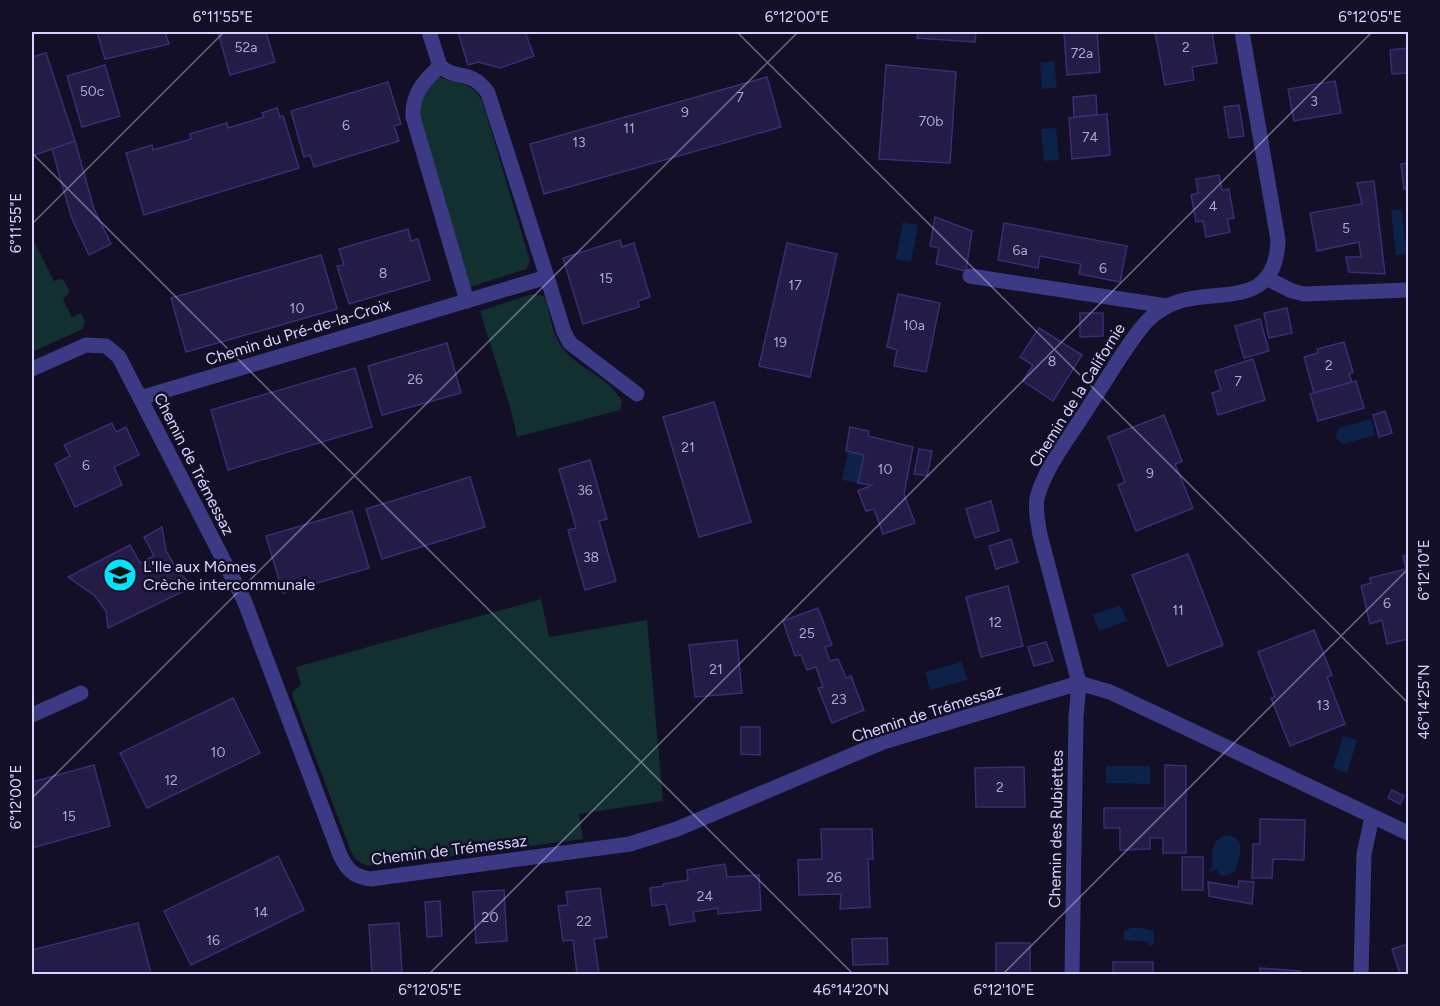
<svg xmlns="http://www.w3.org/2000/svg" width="1440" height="1006" font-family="Figtree,sans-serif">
<rect width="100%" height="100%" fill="#130f26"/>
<g fill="#12302f">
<path d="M439,77C458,85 470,80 482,100L530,261L526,269L470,287L420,116L422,96Z"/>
<path d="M32,237L54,281L60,279L64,281L70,292L63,299L72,317L81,313L85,321L83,329L32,352Z"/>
<path d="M532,294L543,296L546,300C550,315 553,336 563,349C580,370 609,376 622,402L620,410L517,437L511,410L480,311Z"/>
<path d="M541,599L549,637L647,620L663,801L579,814L583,839L377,866C363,866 355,862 350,849L292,695L293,691L301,685L296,667Z"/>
</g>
<g fill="#0c2248">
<path d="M1054,61L1057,88L1042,89L1040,63Z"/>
<path d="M1056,128L1059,160L1044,161L1041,129Z"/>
<path d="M1402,209L1406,254L1396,255L1391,210Z"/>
<path d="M903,222L918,225L911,262L896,259Z"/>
<path d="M1371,419L1375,435L1343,444L1335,438L1339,428Z"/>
<path d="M848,452L864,455L858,483L842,480Z"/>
<path d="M1120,605L1127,621L1099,631L1093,615Z"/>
<path d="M962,662L967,680L930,690L925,672Z"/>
<path d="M1343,736L1357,740L1347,773L1333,768Z"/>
<path d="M1106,766H1150V784L1106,783Z"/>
<path d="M1226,835C1248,838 1239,857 1235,871L1226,876L1220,875L1216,869L1211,872L1210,869L1213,865C1211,851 1212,840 1226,835Z"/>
<path d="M1131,928H1142L1154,931V943L1150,946L1147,942L1124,940V931Z"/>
</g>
<g fill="#241b47" stroke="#3b2d73" stroke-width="1.5">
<path d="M97,32H165L169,44L105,59Z"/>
<path d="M218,32H266L275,62L230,75Z"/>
<path d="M458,32H525L534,56L500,68L478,62L468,65Z"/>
<path d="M918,32H976L975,42L917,38Z"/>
<path d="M1081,32H1097L1100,72L1067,75L1064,33Z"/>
<path d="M1155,32H1212L1217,63L1192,67L1194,80L1165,85Z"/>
<path d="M1408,48V73L1392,74L1390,50Z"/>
<path d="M46,53L75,141L32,156V57Z"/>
<path d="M105,65L120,116L82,127L67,76Z"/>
<path d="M886,65L956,72L950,163L879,159Z"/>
<path d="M767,77L781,127L544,194L530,144Z"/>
<path d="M1335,81L1341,113L1294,121L1288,89Z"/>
<path d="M388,82L401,124L394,126L399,141L314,167L310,155L304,157L291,111Z"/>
<path d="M1096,95L1097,115L1074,117L1073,97Z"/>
<path d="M1239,105L1244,136L1229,138L1224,107Z"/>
<path d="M277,108L280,117L283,116L299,168L144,215L126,153L152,145L153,150L191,139L190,134L227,123L228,128L264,117L262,113Z"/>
<path d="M1107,114L1110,155L1072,159L1069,118Z"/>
<path d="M75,141L94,209L111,244L89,255L71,216L52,149Z"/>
<path d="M1408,163V188L1404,189L1401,164Z"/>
<path d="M1219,175L1222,190L1229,189L1234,218L1227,219L1230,232L1206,237L1203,221L1196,222L1191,195L1198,193L1196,179Z"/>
<path d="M1374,181L1385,274L1349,272L1346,257H1361L1359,242L1317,251L1310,213L1362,204L1357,183Z"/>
<path d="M935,217L972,231L966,271L936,264L939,248L930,246Z"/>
<path d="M1004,223L1127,246L1120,282L1079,274L1081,264L1040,256L1038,268L998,260Z"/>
<path d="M408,229L411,241L418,239L430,280L349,304L337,266L344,265L339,249Z"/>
<path d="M620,240L622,247L634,243L650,297L638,301L639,307L583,324L563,258Z"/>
<path d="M787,243L837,254L810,377L759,366Z"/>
<path d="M321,255L337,309L186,352L171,298Z"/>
<path d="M898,294L940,303L926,372L894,366L897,350L887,347Z"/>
<path d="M1287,308L1292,333L1269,338L1264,313Z"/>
<path d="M1080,313H1103V336L1080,337Z"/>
<path d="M1260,319L1269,351L1244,358L1235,326Z"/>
<path d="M1039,328L1082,355L1053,401L1023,381L1033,365L1020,357Z"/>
<path d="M1344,342L1353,372L1349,374L1352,382L1314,393L1304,357L1318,353L1317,349Z"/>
<path d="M447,343L461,393L382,415L368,366Z"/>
<path d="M1253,359L1265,400L1218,415L1212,393L1221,390L1215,371Z"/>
<path d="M355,368L372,427L228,470L211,410Z"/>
<path d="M1356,381L1364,408L1318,421L1310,394Z"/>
<path d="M714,402L751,522L699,537L663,417Z"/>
<path d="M1385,411L1392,433L1379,437L1373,415Z"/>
<path d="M1164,415L1182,461L1175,464L1193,508L1136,531L1118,485L1125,482L1108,437Z"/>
<path d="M112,423L116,432L126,427L139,455L114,467L122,485L75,507L55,464L70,456L64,445Z"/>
<path d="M850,427L869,431L868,436L913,447L904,494L915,523L883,534L874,509L866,511L858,491L872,485L858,483L864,455L846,451Z"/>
<path d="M919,449L932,451L927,476L914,474Z"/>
<path d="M590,460L607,519L599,521L616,581L585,590L568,530L576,528L559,469Z"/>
<path d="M470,477L485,527L382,559L366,509Z"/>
<path d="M991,501L999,531L975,538L966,509Z"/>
<path d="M352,511L369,568L283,593L266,536Z"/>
<path d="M162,527L166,551L179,573L194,586L108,628L106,611L95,596L68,577L130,545L140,563L154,556L144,537Z"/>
<path d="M1011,539L1018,562L996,569L989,546Z"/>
<path d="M1188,554L1223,645L1168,666L1132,575Z"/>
<path d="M1408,555V639L1387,644L1382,620L1370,624L1361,586L1371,583L1370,578L1406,569L1403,556Z"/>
<path d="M1008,586L1023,646L981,657L966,597Z"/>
<path d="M818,608L832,645L825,647L830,661L838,659L846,678L851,676L864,710L832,723L818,688L823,687L816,667L807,670L801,655L795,656L783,621Z"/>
<path d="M1314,630L1332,675L1327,677L1345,724L1290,746L1271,698L1275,697L1258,652Z"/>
<path d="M737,640L742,693L695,697L689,645Z"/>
<path d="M1046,642L1053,661L1034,666L1028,647Z"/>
<path d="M233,698L260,753L147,808L120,753Z"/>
<path d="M741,727H760V755L741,754Z"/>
<path d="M94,765L110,826L32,848V782Z"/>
<path d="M1165,765L1186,766V853H1163V838H1150V849L1120,850V828H1104V808H1165Z"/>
<path d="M1024,767L1025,807H976L975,768Z"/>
<path d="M1392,790L1404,796L1400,804L1388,798Z"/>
<path d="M1260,819L1305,820L1304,860L1273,859L1272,878H1252L1253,844H1260Z"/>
<path d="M821,829H872L873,859H868L870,907L840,909L841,894L799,895L798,860L822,859Z"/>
<path d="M278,856L304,910L191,965L164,911Z"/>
<rect x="1182" y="857" width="21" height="33"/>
<path d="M725,864L727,877L759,875L761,910L718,914V908L693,912L695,921L670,925L666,904L652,906L650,888L664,886L663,884L688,880L687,870Z"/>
<path d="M1239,881L1254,882L1252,904L1209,896L1208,882L1238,887Z"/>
<path d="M600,888L607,937L594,939L599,974H577L573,940L563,941L558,906L568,905L566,892Z"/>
<path d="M504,890L507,941L476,943L473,892Z"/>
<path d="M440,901L442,936L427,937L425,902Z"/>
<path d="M138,923L151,974H32V950Z"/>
<path d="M399,923L402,972L372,974L369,925Z"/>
<path d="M887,938L888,964L853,965L852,939Z"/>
<rect x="996" y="943" width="34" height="31"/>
<path d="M1408,944V974H1400L1392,949Z"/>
<rect x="1113" y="962" width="40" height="12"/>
<path d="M1260,968L1300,971V974H1260Z"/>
</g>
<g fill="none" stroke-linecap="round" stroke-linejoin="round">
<g stroke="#3d3a85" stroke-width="15">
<path d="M970,276L1167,306"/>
<path d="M32,715L81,693"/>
</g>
<g stroke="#3d3a85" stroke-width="15">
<path d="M429,32L440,66C424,81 412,93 413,117L467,301"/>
<path d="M440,66C456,81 471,68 488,93L547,277"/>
<path d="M1266,278L1292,291L1304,294L1408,290"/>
<path d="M32,369L86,345L106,346L119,357L244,600L340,855C347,870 354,877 371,879L630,844L677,829L883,742L1079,683"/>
<path d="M140,398L547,277L564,332L570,343L637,394"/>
<path d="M1079,683L1110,692L1408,833"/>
<path d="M1072,974L1076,717L1079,683L1040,535C1038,522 1035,511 1037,498C1046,464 1073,433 1091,403C1108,378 1123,350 1142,327C1148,319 1157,312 1166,307C1208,283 1276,316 1278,240L1242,32"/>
<path d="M1361,974L1364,854L1372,817"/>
</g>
</g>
<path fill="none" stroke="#d9d4ff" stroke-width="1.5" stroke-opacity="0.45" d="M737,32L1408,703M32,153L853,974M32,224L224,32M32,798L798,32M429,974L1372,32M1003,974L1408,569"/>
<defs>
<symbol id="school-disc" viewBox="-11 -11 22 22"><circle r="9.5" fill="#00e5ff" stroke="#130f26"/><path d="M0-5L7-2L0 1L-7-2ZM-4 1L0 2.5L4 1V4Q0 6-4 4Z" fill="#111"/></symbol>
</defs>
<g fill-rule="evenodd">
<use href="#school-disc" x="101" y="556" width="38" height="38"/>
</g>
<g text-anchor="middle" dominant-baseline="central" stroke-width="5" stroke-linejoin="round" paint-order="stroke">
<g font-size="14" fill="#aca6d1">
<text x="246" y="47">52a</text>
<text x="1186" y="47">2</text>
<text x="1082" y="53">72a</text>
<text x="92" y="91">50c</text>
<text x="740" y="97">7</text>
<text x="1314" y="101">3</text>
<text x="685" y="112">9</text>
<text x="931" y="121">70b</text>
<text x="346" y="125">6</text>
<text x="629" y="128">11</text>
<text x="1090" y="137">74</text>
<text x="579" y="142">13</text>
<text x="1213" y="206">4</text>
<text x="1346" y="228">5</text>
<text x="1020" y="250">6a</text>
<text x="1103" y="268">6</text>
<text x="383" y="273">8</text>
<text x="606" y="278">15</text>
<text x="795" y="285">17</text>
<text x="297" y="308">10</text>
<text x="914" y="325">10a</text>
<text x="780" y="342">19</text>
<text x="1052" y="361">8</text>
<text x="1329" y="365">2</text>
<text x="415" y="379">26</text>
<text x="1238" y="381">7</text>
<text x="688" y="447">21</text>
<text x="86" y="465">6</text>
<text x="885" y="469">10</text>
<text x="1150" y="473">9</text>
<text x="585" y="490">36</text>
<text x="591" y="557">38</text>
<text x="1387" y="603">6</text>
<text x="1178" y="610">11</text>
<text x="995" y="622">12</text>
<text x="807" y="633">25</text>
<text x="716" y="669">21</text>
<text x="839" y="699">23</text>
<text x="1323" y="705">13</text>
<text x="218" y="752">10</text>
<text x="171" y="780">12</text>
<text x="1000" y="787">2</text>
<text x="69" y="816">15</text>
<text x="834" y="877">26</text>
<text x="705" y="896">24</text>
<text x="261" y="912">14</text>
<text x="490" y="917">20</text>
<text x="584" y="921">22</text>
<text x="213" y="940">16</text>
</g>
<g font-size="16" fill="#d9d4ff" stroke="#130f26">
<text transform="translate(298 332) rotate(-17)">Chemin du Pré-de-la-Croix</text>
<text transform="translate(1077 395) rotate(-58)">Chemin de la Californie</text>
<text transform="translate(194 464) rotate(63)">Chemin de Trémessaz</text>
<text transform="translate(927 713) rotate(-18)">Chemin de Trémessaz</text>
<text transform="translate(1056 829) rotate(-89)">Chemin des Rubiettes</text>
<text transform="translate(449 850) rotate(-7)">Chemin de Trémessaz</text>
</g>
<g font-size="16" fill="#d9d4ff" stroke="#130f26" text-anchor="start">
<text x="143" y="566">L'Ile aux Mômes<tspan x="143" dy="18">Crèche intercommunale</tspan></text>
</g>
</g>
<rect width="1440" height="1006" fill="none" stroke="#130f26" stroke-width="66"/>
<rect x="33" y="33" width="1374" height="940" fill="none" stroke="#d9d4ff" stroke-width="2"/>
<g font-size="15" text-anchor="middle" fill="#d9d4ff">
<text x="223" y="22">6°11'55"E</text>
<text x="797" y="22">6°12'00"E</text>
<text x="1370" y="22">6°12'05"E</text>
<text transform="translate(16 223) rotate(-90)" y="5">6°11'55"E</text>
<text transform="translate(1424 570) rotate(-90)" y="5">6°12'10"E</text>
<text transform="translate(1424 702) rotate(-90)" y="5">46°14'25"N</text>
<text transform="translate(16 797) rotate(-90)" y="5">6°12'00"E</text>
<text x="430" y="995">6°12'05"E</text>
<text x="851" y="995">46°14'20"N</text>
<text x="1004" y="995">6°12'10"E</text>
</g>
</svg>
